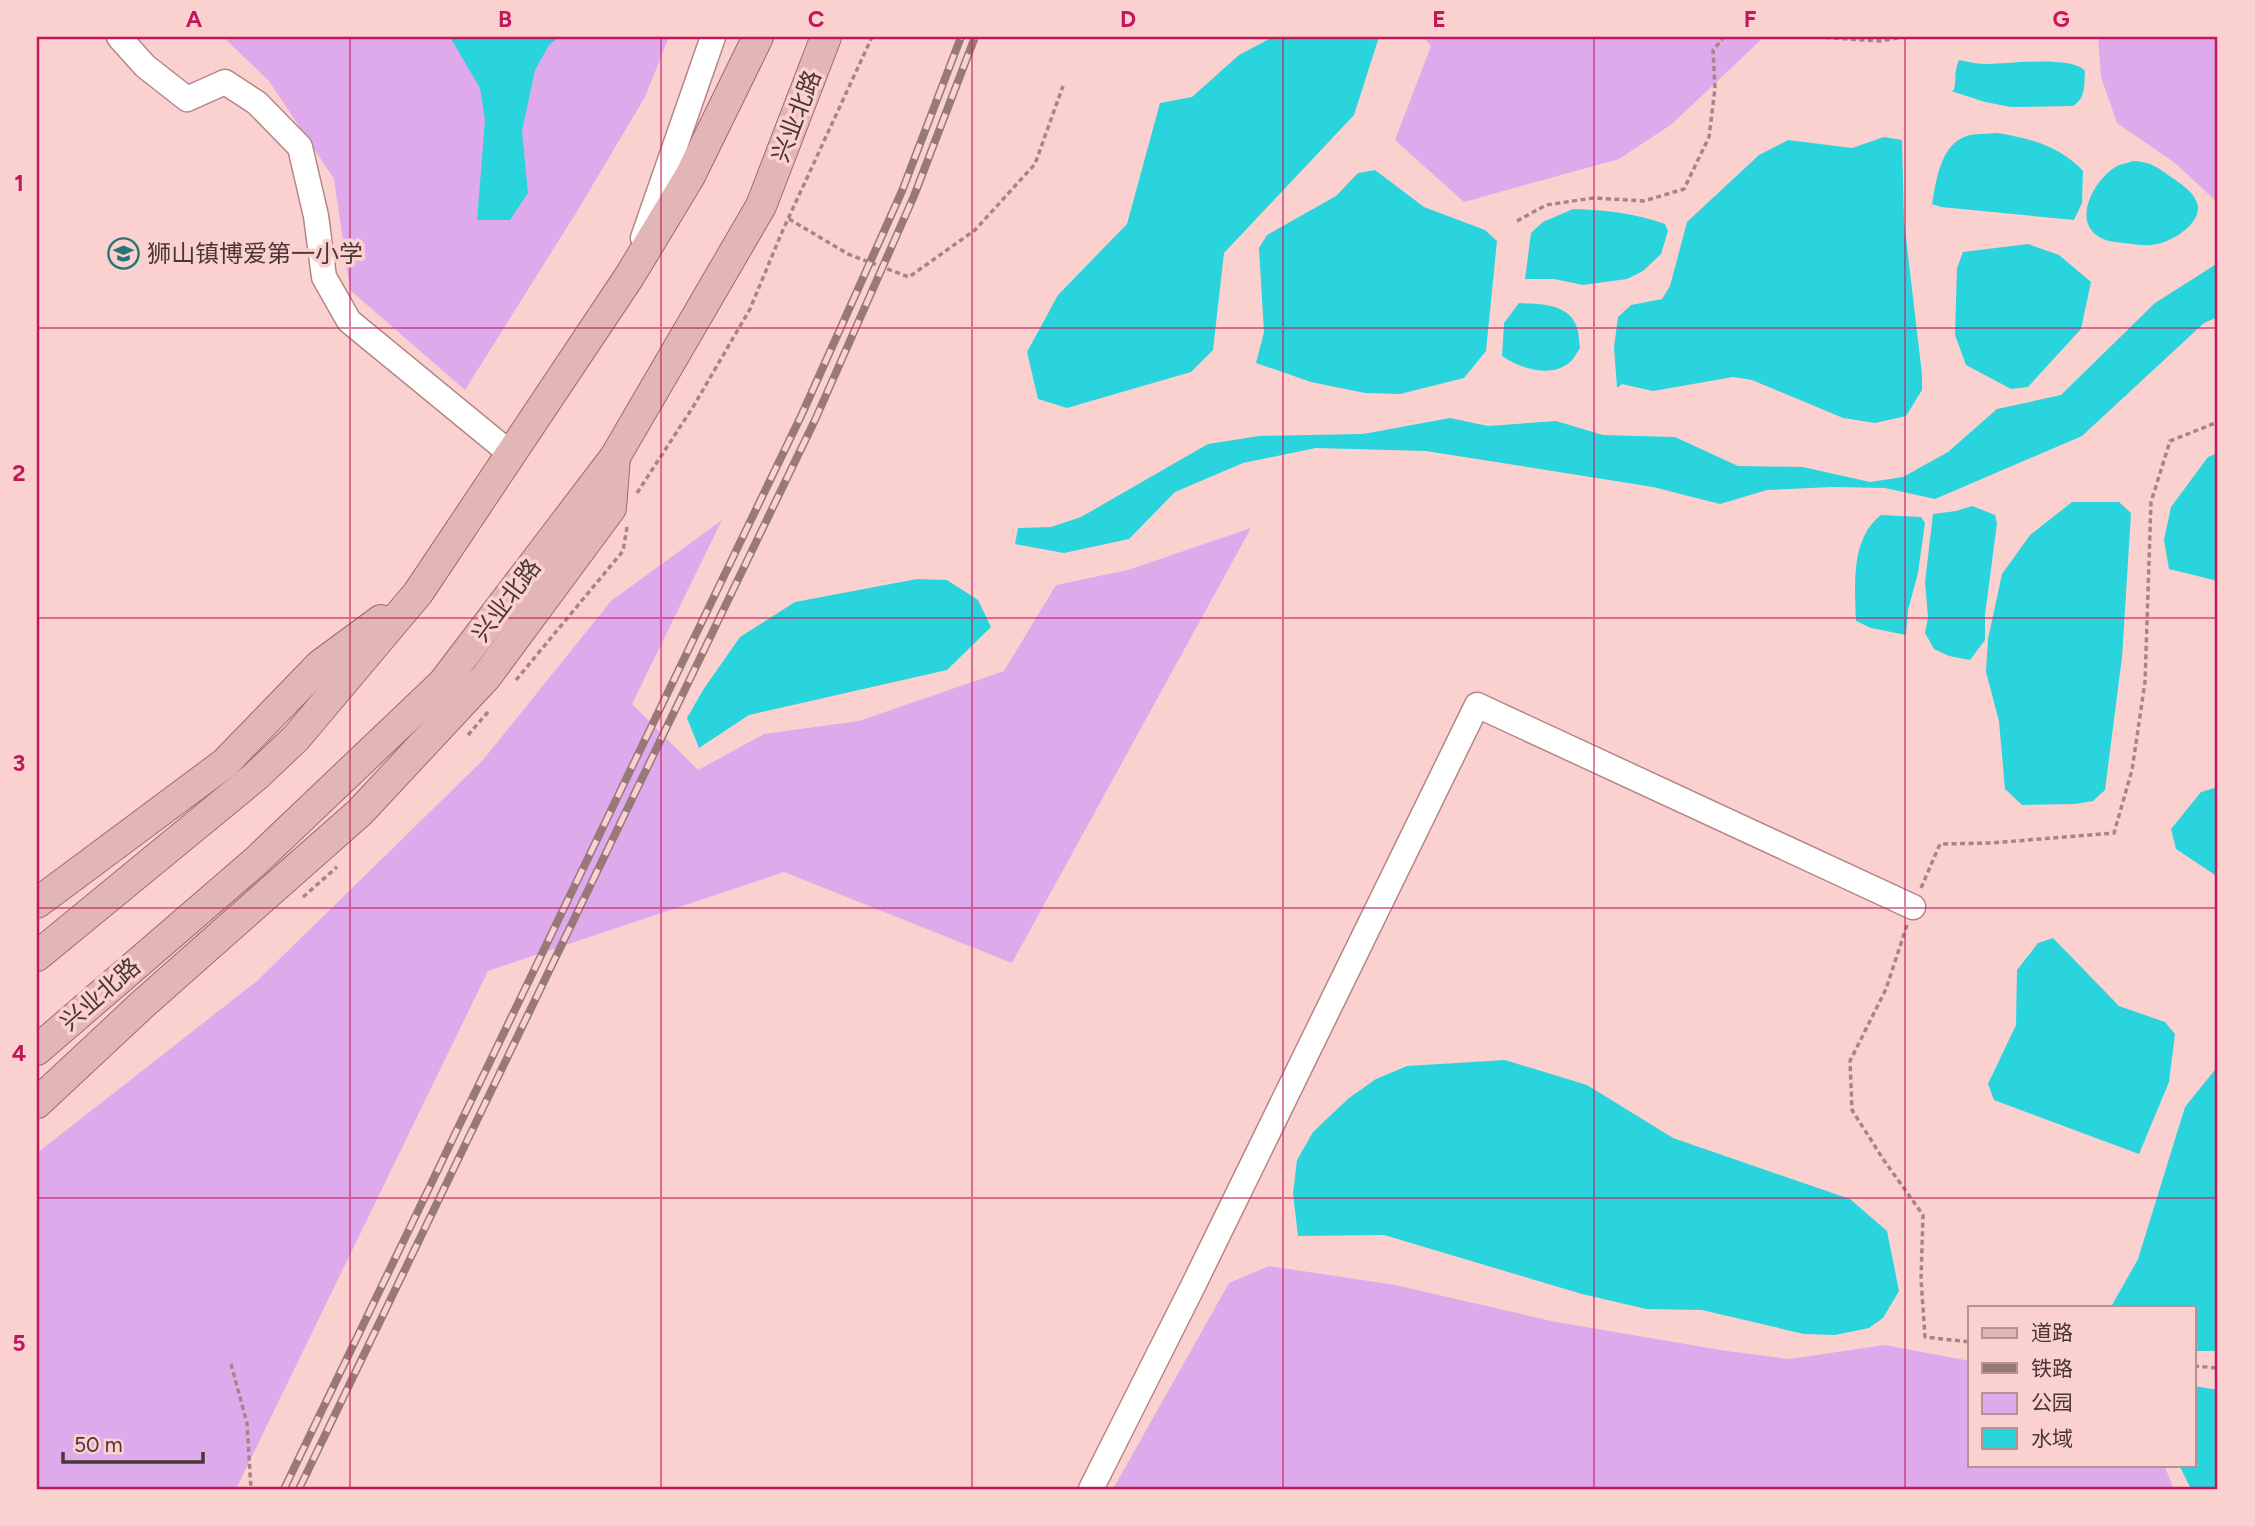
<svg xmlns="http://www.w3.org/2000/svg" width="2255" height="1526" font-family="Figtree,'Noto Sans SC',sans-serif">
<rect width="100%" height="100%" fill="#fbd1d0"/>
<g fill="#deaaeb">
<path d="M223,37H669L645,97L576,213L465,390L350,290L334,179L269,81Z"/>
<path d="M1423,37H1764L1672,124L1619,159L1464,202L1395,140L1431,46Z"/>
<path d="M2098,37H2218V203L2175,163L2117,123L2101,77Z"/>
<path d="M722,520L632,704L698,770L764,734L859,721L1004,671L1056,585L1128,570L1251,528L1012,963L784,872L488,971L236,1489H37V1153L257,981L483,760L611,601Z"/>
<path d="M1269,1266L1395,1285L1556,1322L1727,1351L1789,1359L1885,1345L1970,1361V1465H2164L2174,1489H1113L1229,1283Z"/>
</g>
<g fill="#2ad4dc">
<path d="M450,37H559L549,45L535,70L522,131L528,193L510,220H477L485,120L480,88Z"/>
<path d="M1273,37H1379L1354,115L1224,253L1213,350L1191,372L1067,408L1038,399L1027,352L1058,295L1127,224L1160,103L1192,97L1239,55Z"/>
<path d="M1959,60C1968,62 1978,64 1987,64C2009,64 2072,55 2085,71C2084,85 2086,98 2073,106L2011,107L1985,102L1951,91L1954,90C1957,77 1953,75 1959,60Z"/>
<path d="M1997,133C2029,138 2060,146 2083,171L2082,203L2074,220L1941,207L1932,204C1936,182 1940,147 1964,137C1973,133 1987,134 1997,133Z"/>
<path d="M1884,137L1902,140L1904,221L1922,374V390L1906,416L1875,423L1843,418L1752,380L1733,377L1653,391L1622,384L1617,388L1614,347L1618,317L1631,305L1662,299L1670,286L1687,222L1759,155L1788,140L1852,148Z"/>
<path d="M2133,161C2151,162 2157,167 2171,177C2194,192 2211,208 2185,230C2177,237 2163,244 2151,245C2143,246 2133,244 2124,243C2117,242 2110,242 2103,239C2070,224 2093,180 2117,166C2121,164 2128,163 2133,161Z"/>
<path d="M1375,170L1424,207L1485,230L1497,241L1486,351L1464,378L1400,394L1365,393L1311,382L1256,363L1264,332L1259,248L1267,235L1336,196L1358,173Z"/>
<path d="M1573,209C1605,210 1635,213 1665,224L1668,231L1661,254L1643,271L1627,279L1583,285L1554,279H1525L1531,233L1543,222Z"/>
<path d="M2028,244L2059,255L2091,282L2081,329L2028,387L2011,389L1966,365L1955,335L1957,268L1963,252Z"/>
<path d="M2218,263V317L2204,323L2082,436L1935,499L1885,488L1832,487L1767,490L1720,504L1653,487L1426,451L1316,448L1243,463L1175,492L1129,539L1064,553L1015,544L1018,528L1051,527L1081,517L1208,444L1259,436L1363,434L1450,418L1488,426L1556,421L1603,435L1675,437L1738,466L1803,467L1870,482L1903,477L1948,452L1997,409L2061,395L2155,303Z"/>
<path d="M1519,303C1539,304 1567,303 1576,325C1579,332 1579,341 1580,348C1577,352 1574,359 1570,362C1551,379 1519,368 1502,356L1504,323Z"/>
<path d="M2218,453V581L2169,569L2164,540L2171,507L2208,457Z"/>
<path d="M2072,502H2119L2131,513L2122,657L2105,790L2093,801L2075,804L2022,805L2005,789L1999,721L1986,672L1988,639L2002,574L2030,535Z"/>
<path d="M1972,506L1995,515L1997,523L1985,615V640L1970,660L1949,656L1934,649L1925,633L1928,617L1925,582L1933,514L1956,511Z"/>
<path d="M1881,515L1921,517L1925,523L1918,573L1908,610L1906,635L1871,628L1856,621C1855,585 1850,539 1881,515Z"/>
<path d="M917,579L947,580L978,600L991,627L947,670L749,715L699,748L687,718L703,690L740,637L795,602Z"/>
<path d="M2218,787V877L2176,849L2171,829L2201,792Z"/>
<path d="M2053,938L2119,1006L2165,1022L2175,1034L2169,1082L2139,1154L1994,1100L1988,1084L2016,1025L2017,970L2038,943Z"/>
<path d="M1505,1060L1587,1085L1673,1138L1850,1199L1887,1231L1899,1291L1883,1318L1869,1328L1835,1335L1804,1334L1702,1310L1646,1309L1582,1294L1384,1235L1298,1236L1293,1194L1297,1160L1313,1132L1349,1098L1376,1079L1407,1066Z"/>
<path d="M2218,1066V1351H2194V1307H2111L2138,1259L2185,1107Z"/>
<path d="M2194,1386L2218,1390V1489H2191L2179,1465H2194Z"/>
</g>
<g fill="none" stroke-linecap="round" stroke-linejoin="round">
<defs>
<g id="minor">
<path d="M119,37L145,66L187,99L225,82L257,103L300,147L316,216L324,277L349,321L511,454"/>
<path d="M643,238L713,37"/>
<path d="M1091,1489L1192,1288L1477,705L1913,907"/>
</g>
<g id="major">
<path d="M37,903L225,763L320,665L381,620"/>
<path d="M37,956L256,776L296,738L418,593L629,277L690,176L758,37"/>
<path d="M37,1050L256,861L443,683L615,457L761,206L826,37"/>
<path d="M37,1103L144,1003L360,812L486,677L611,508L615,457"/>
</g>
</defs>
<use href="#minor" stroke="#b58685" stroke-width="27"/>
<use href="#major" stroke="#a1696a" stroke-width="32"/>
<g stroke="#a58685" stroke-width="3.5" stroke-dasharray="5 3.5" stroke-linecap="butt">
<path d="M1802,37H1817"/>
<path d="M1817,37L1880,41L1903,37"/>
<path d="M789,219L848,254L909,277L975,230L1035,164L1063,86"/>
<path d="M1517,221L1546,205L1593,198L1644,201L1684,189L1709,137L1715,88L1713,50L1724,37"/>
<path d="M637,493L693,407L750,309L782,232L872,37"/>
<path d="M516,680L623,551L627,527"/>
<path d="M468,735L488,712"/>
<path d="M1921,888L1940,844L1991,843L2114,833L2132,770L2145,682L2151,502L2170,441L2218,422"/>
<path d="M303,897L337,867"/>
<path d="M1907,925L1886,989L1850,1061L1852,1110L1883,1159L1923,1215L1921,1279L1925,1337L1970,1342"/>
<path d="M231,1364L247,1423L251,1489"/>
<path d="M2194,1366L2218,1368"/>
</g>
<use href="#minor" stroke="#fff" stroke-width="24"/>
<use href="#major" stroke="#e3b6b6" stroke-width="30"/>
<defs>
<g id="rail">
<path d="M284,1489L802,414L902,191L961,37"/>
<path d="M299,1489L815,420L914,196L975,37"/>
</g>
</defs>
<use href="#rail" stroke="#977978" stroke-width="8"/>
<use href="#rail" stroke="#fbd1d0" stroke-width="5" stroke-dasharray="16" stroke-linecap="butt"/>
</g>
<path fill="none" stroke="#c2185b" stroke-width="2" stroke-opacity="0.55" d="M350,37V1489M661,37V1489M972,37V1489M1283,37V1489M1594,37V1489M1905,37V1489M37,328H2218M37,618H2218M37,908H2218M37,1198H2218"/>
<defs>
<symbol id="school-ring" viewBox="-11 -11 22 22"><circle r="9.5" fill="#fbd1d0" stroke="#287376" stroke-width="1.5"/><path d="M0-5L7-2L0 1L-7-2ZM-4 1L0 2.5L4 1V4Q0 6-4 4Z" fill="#287376"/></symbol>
</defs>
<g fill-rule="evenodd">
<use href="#school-ring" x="106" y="236" width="35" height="35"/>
</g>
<g text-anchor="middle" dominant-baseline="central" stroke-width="7" stroke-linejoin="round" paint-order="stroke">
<g font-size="24" fill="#4a3635" stroke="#fbd1d0">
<text transform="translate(796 116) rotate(-69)">兴业北路</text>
<text transform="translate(506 600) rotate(-53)">兴业北路</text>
<text transform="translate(100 994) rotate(-41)">兴业北路</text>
</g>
<g font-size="24" fill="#4a3635" stroke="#fbd1d0" text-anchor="start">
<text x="147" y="253">狮山镇博爱第一小学</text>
</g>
</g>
<rect width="2255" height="1526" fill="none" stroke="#fbd1d0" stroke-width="77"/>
<rect x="1968" y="1306" width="228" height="161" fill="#fbd1d0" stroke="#b49392" stroke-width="2"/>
<rect x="1982" y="1328" width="35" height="10" fill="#e3b6b6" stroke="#b49392" stroke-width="2"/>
<text x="2031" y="1340" font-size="21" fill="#4a3635">道路</text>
<rect x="1982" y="1363" width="35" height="10" fill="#977978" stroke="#b49392" stroke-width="2"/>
<text x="2031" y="1376" font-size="21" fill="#4a3635">铁路</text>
<rect x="1982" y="1393" width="35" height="21" fill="#deaaeb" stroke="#b49392" stroke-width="2"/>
<text x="2031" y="1410" font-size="21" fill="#4a3635">公园</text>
<rect x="1982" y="1428" width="35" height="21" fill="#2ad4dc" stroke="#b49392" stroke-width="2"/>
<text x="2031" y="1446" font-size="21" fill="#4a3635">水域</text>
<path d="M63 1452v10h140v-10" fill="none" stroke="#4a3635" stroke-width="3.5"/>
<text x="74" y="1452" font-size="21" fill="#4a3635" stroke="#fbd1d0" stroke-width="5" paint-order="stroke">50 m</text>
<rect x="38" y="38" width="2178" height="1450" fill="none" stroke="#c2185b" stroke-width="2.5"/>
<g font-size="23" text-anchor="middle" font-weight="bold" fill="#c2185b">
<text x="194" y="27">A</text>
<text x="505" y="27">B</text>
<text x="816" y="27">C</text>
<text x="1128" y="27">D</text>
<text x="1439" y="27">E</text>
<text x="1750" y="27">F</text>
<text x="2061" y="27">G</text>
<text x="19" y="191">1</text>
<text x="19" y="481">2</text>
<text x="19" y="771">3</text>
<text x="19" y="1061">4</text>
<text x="19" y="1351">5</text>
</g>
</svg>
